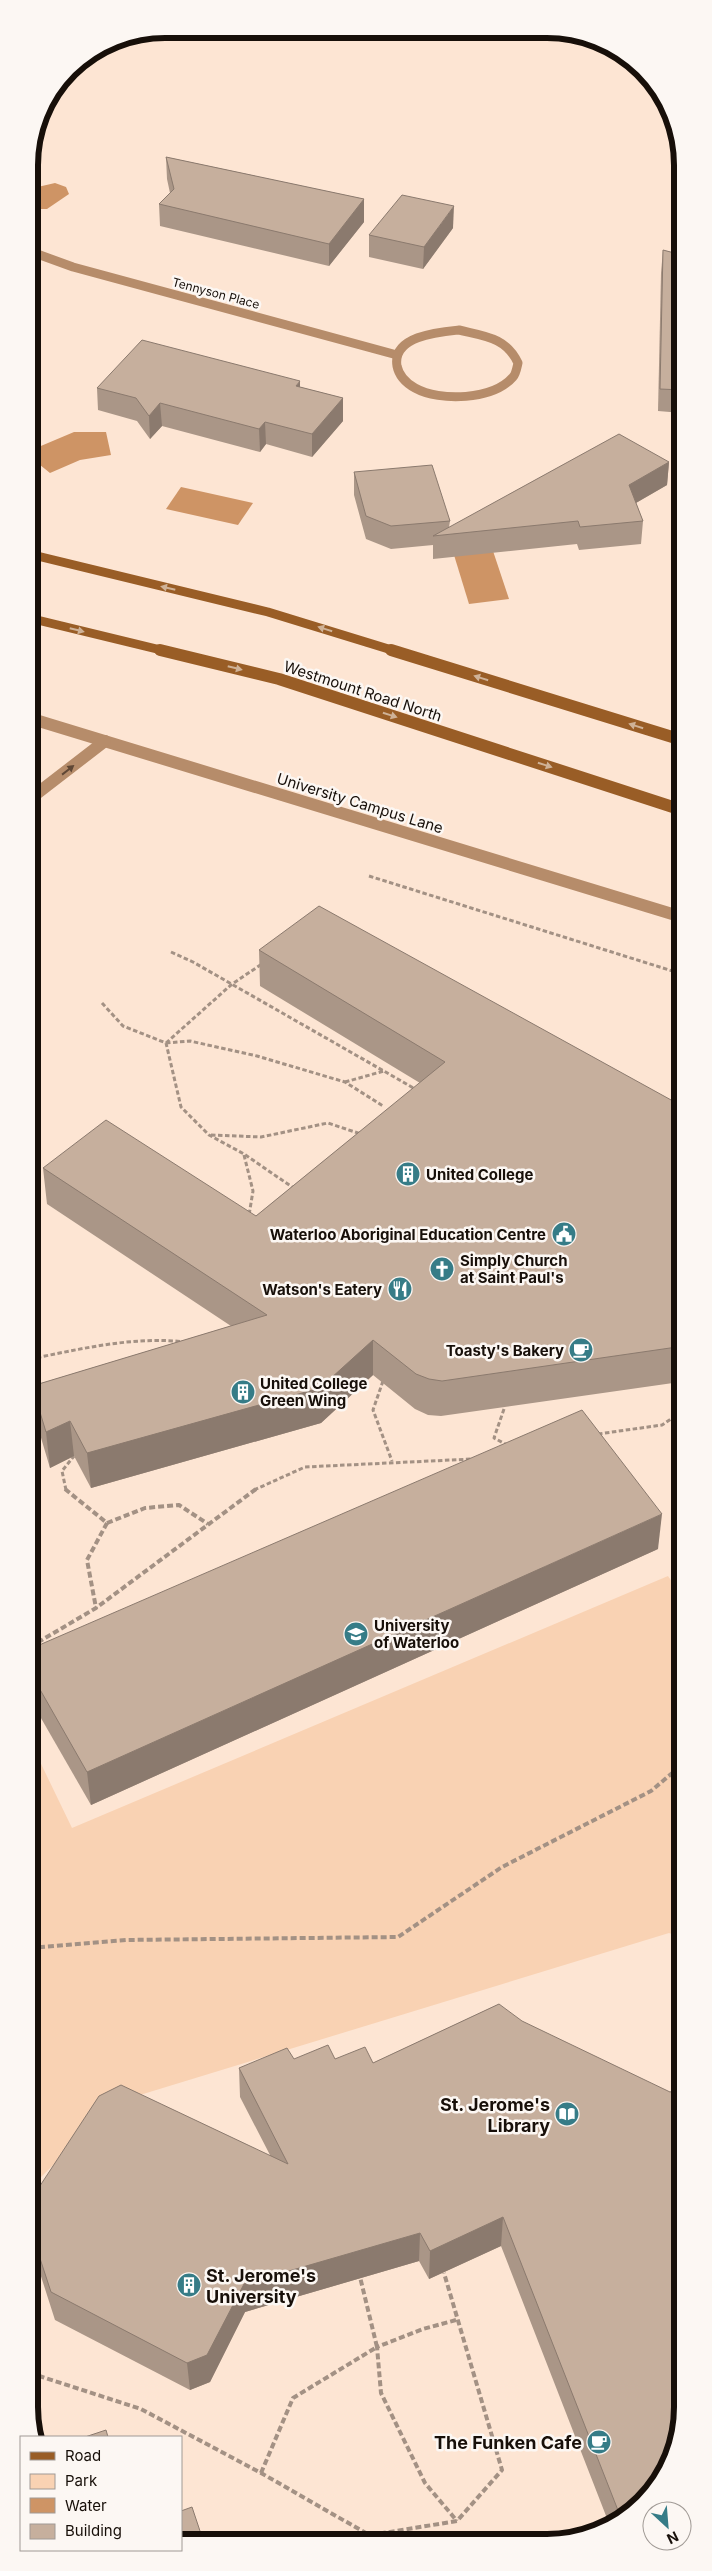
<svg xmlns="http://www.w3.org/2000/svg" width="712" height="2571" font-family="Inter,sans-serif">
<rect width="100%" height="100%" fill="#fde5d3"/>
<path fill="#f9d2b3" d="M668,1576L683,1598V1938L669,1933L117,2102L40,2178L30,2192V1741L72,1828Z"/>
<g fill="#ce9465">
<path d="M55,183L66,187L69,194L47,209H29V189Z"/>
<path d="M74,432H106L111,455L80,460L50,473L29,456V451Z"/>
<path d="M181,487L253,503L238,525L166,509Z"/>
<path d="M493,551L509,599L469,604L454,555Z"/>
</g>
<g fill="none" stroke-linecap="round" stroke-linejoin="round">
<g stroke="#a39184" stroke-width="3" stroke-dasharray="4.5 2.5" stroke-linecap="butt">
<path d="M369,876L682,974"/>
<path d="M171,952L193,962L417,1090"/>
<path d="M102,1003L123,1026L166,1043L181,1107L209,1135L244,1154L295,1189"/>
<path d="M166,1043L190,1041L257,1056L345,1082L383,1106"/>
<path d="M166,1043L232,984L262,964"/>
<path d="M345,1082L384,1071"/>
<path d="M211,1135L261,1137L328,1123L361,1134"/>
<path d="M244,1155L253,1191L249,1215"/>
<path d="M30,1359C81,1349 133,1336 185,1342"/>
<path d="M383,1381L373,1410L392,1461"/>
<path d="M504,1409L494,1438L507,1445"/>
<path d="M598,1434L662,1425L683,1411"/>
<path d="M66,1490L62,1471L74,1456"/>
<path d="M254,1490L305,1467L472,1459"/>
</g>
<g stroke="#a39184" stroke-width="4" stroke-dasharray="6 3" stroke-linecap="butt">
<path d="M65,1489L107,1523L87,1560L96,1608"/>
<path d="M107,1523L145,1508L179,1505L208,1524"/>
<path d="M30,1647L96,1608L256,1489"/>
<path d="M30,1948L126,1940L398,1937L502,1867L651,1791L683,1764"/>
<path d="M456,2320L423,2329L377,2347L381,2393L425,2483L457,2521"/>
<path d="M30,2373L141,2409L261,2473L378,2540"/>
<path d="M261,2473L293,2398L377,2347L360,2277"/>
<path d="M371,2535L457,2521L502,2470L444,2273"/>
</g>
<g stroke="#b68c6a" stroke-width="12">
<path d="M29,718L682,917"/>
<path d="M29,795H35L105,741"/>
</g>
<g stroke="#b68c6a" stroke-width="9">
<path d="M29,251L73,267L397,355"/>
<path d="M459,330C484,336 506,337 518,363C517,367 516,374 513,377C493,400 440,402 415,388C406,383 399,376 397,366C392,336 439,332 459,330Z"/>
</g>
<g stroke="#995d26" stroke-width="9">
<path d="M29,554L268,612L395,651"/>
<path d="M29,618L165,651"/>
</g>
<g stroke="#995d26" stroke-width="12">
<path d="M160,650L279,679L682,810"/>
<path d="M391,650L682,740"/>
</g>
</g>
<g fill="#aa9687">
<path d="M166,157L364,199V222L329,266L160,226L159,204L170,193L167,179Z"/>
<path d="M453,228L423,269L369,257V235Z"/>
<path d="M663,250L682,255V413L658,411L661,273Z"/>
<path d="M300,387L343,398V421L312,457L266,444L260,452L162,426L150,439L137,421L98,410L97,388Z"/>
<path d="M669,462L667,485L636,503L643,521L641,544L579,550L577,544L433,559V545L391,549L366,539L354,495V472L450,521L449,527Z"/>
<path d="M259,950L682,1106L683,1374L673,1383L441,1416L428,1415L415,1409L373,1375L321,1423L91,1488L74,1456L50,1468L36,1421L32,1386L231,1326L47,1204L43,1168L256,1216L420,1083L260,986Z"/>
<path d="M658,1549L91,1805L30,1699V1649Z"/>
<path d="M499,2004L649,2496L610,2526L501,2246L429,2279L419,2261L245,2312L210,2382L190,2390L55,2320L30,2242V2201L270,2155L240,2097L239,2068L294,2059H335L373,2063Z"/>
</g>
<g fill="#8b7a6e">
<path d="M364,199V222L329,266V244Z"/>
<path d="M454,206L453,228L423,269L424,247Z"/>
<path d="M300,381V404L296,386Z"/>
<path d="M343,398V421L312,457V434Z"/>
<path d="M160,403L162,426L150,439L149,416Z"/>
<path d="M265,422L266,444L260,452L259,429Z"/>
<path d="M669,462L667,485L627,508L629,485Z"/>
<path d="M373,1340V1375L321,1423L91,1488L87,1453Z"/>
<path d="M683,1342V1374L673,1383L677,1347Z"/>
<path d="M70,1421L74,1456L50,1468L46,1432Z"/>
<path d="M662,1514L658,1549L91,1805L87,1772Z"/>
<path d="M503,2217L501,2246L429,2279L430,2251Z"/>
<path d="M420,2233L419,2261L245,2312L210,2382L190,2390L187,2363L244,2284Z"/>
</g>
<g fill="#c6af9d" stroke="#8b7a6e">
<path d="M166,157L364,199L329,244L159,204L174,189Z"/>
<path d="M402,195L454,206L424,247L369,235Z"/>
<path d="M663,250L682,255V390L660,389Z"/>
<path d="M142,340L300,381L296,386L343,398L312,434L265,422L259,429L160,403L149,416L136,398L97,388Z"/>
<path d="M619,434L669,462L629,485L643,521L580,527L578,521L433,536Z"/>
<path d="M432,465L450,521L391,526L366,516L354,472Z"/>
<path d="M319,906L682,1106L683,1342L677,1347L442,1381L429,1379L416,1374L373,1340L320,1388L87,1453L70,1421L46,1432L32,1386L267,1315L43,1168L106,1120L256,1216L445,1062L259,950Z"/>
<path d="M582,1410L662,1514L87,1772L30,1672V1649Z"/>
<path d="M499,2004L522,2021L670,2092L683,2088V2415L673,2458L649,2496L621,2518L503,2217L430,2251L420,2233L244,2284L207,2355L187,2363L51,2292L30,2228V2201L99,2096L121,2085L288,2164L239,2068L287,2048L294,2059L328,2045L335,2059L365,2047L373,2063Z"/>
<path d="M106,2430L108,2437H85Z"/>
<path d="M192,2507L203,2540H181V2511Z"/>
</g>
<defs><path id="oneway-solid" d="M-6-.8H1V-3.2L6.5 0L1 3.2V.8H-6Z" transform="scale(1.25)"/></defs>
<g fill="#cfb297">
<use href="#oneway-solid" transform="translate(168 588) rotate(-167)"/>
<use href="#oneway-solid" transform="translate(325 629) rotate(-163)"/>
<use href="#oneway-solid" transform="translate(77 630) rotate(14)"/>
<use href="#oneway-solid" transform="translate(235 668) rotate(14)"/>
<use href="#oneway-solid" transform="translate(481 678) rotate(-163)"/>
<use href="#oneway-solid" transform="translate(390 715) rotate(18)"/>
<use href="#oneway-solid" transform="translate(636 726) rotate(-163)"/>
<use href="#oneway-solid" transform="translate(545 765) rotate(18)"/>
</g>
<use fill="#5f4735" href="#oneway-solid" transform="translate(68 770) rotate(-38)"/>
<defs>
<symbol id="building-disc" viewBox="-11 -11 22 22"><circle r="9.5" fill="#367c87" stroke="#fcf7f3"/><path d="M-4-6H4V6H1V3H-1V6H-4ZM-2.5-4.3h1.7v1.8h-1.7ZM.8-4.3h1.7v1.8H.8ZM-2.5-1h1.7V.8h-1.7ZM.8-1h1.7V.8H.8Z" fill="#fff"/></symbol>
<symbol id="civic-disc" viewBox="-11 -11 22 22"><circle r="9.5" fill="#367c87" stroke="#fcf7f3"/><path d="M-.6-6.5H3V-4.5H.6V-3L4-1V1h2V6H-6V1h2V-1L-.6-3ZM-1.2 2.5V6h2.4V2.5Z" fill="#fff"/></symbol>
<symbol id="church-disc" viewBox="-11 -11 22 22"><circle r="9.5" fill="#367c87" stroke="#fcf7f3"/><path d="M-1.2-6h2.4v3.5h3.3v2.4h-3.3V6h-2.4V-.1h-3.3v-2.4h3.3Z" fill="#fff"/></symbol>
<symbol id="restaurant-disc" viewBox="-11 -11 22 22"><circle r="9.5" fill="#367c87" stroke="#fcf7f3"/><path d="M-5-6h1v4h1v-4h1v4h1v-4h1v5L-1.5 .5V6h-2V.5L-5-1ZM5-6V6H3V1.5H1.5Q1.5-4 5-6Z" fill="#fff"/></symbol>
<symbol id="cafe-disc" viewBox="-11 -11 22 22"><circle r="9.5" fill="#367c87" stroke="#fcf7f3"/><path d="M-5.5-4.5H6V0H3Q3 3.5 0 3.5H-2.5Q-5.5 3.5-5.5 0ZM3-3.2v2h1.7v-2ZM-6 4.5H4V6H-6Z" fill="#fff"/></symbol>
<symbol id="university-disc" viewBox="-11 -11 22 22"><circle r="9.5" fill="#367c87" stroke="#fcf7f3"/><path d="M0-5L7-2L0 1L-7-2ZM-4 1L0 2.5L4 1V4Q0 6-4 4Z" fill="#fff"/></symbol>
<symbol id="library-disc" viewBox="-11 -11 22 22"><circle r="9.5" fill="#367c87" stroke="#fcf7f3"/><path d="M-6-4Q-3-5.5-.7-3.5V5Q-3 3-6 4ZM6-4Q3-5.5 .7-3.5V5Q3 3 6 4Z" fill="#fff"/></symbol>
</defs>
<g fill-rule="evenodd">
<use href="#building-disc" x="394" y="1160" width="28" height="28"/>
<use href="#civic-disc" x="550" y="1220" width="28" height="28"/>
<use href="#church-disc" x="428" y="1255" width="28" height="28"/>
<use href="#restaurant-disc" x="386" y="1275" width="28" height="28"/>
<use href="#cafe-disc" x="567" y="1336" width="28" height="28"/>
<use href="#building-disc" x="229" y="1378" width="28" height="28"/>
<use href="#university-disc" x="342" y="1620" width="28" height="28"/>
<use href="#library-disc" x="553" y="2100" width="28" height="28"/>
<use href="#building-disc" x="175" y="2271" width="28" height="28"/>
<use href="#cafe-disc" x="585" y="2428" width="28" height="28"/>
</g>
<g text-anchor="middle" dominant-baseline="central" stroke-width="5" stroke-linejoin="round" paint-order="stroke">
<g font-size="12" fill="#170f09" stroke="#fcf7f3">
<text transform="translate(216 293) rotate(15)">Tennyson Place</text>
</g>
<g font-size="15" fill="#170f09" stroke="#fcf7f3">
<text transform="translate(363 691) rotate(18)">Westmount Road North</text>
<text transform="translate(360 803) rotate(17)">University Campus Lane</text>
</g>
<g font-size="15" font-weight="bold" fill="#170f09" stroke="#fcf7f3" text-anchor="start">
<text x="426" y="1174">United College</text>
<text x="546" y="1234" text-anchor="end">Waterloo Aboriginal Education Centre</text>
<text x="460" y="1260">Simply Church<tspan x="460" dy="17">at Saint Paul's</tspan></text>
<text x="382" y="1289" text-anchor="end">Watson's Eatery</text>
<text x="564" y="1350" text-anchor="end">Toasty's Bakery</text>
<text x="260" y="1383">United College<tspan x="260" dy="17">Green Wing</tspan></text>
<text x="374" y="1625">University<tspan x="374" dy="17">of Waterloo</tspan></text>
</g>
<g font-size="18" font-weight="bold" fill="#170f09" stroke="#fcf7f3" text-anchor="end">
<text x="550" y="2104">St. Jerome's<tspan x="550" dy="21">Library</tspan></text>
<text x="206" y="2275" text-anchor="start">St. Jerome's<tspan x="206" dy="21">University</tspan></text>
<text x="582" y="2442">The Funken Cafe</text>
</g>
</g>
<path d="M0 0H712V2571H0ZM165 38H547A127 127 0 0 1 674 165V2407A127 127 0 0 1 547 2534H165A127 127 0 0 1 38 2407V165A127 127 0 0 1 165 38Z" fill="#fcf7f3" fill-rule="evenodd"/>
<path fill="none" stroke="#170f09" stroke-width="6" d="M165 38H547A127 127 0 0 1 674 165V2407A127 127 0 0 1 547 2534H165A127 127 0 0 1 38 2407V165A127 127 0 0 1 165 38Z"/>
<rect x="20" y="2436" width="162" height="115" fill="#fcf7f3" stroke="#a09a95"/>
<rect x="30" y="2452" width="25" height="8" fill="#995d26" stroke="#a09a95"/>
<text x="65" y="2461" font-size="15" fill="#170f09">Road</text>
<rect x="30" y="2474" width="25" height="15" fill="#f9d2b3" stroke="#a09a95"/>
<text x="65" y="2486" font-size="15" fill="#170f09">Park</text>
<rect x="30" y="2498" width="25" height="15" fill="#ce9465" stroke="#a09a95"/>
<text x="65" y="2511" font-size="15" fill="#170f09">Water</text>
<rect x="30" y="2524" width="25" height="15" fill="#c6af9d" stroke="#a09a95"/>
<text x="65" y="2536" font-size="15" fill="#170f09">Building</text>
<g transform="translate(667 2526) rotate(154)"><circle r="24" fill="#fcf7f3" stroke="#a09a95"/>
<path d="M0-4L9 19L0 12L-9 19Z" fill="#367c87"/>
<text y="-8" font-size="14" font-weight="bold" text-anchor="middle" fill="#170f09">N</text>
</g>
</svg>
